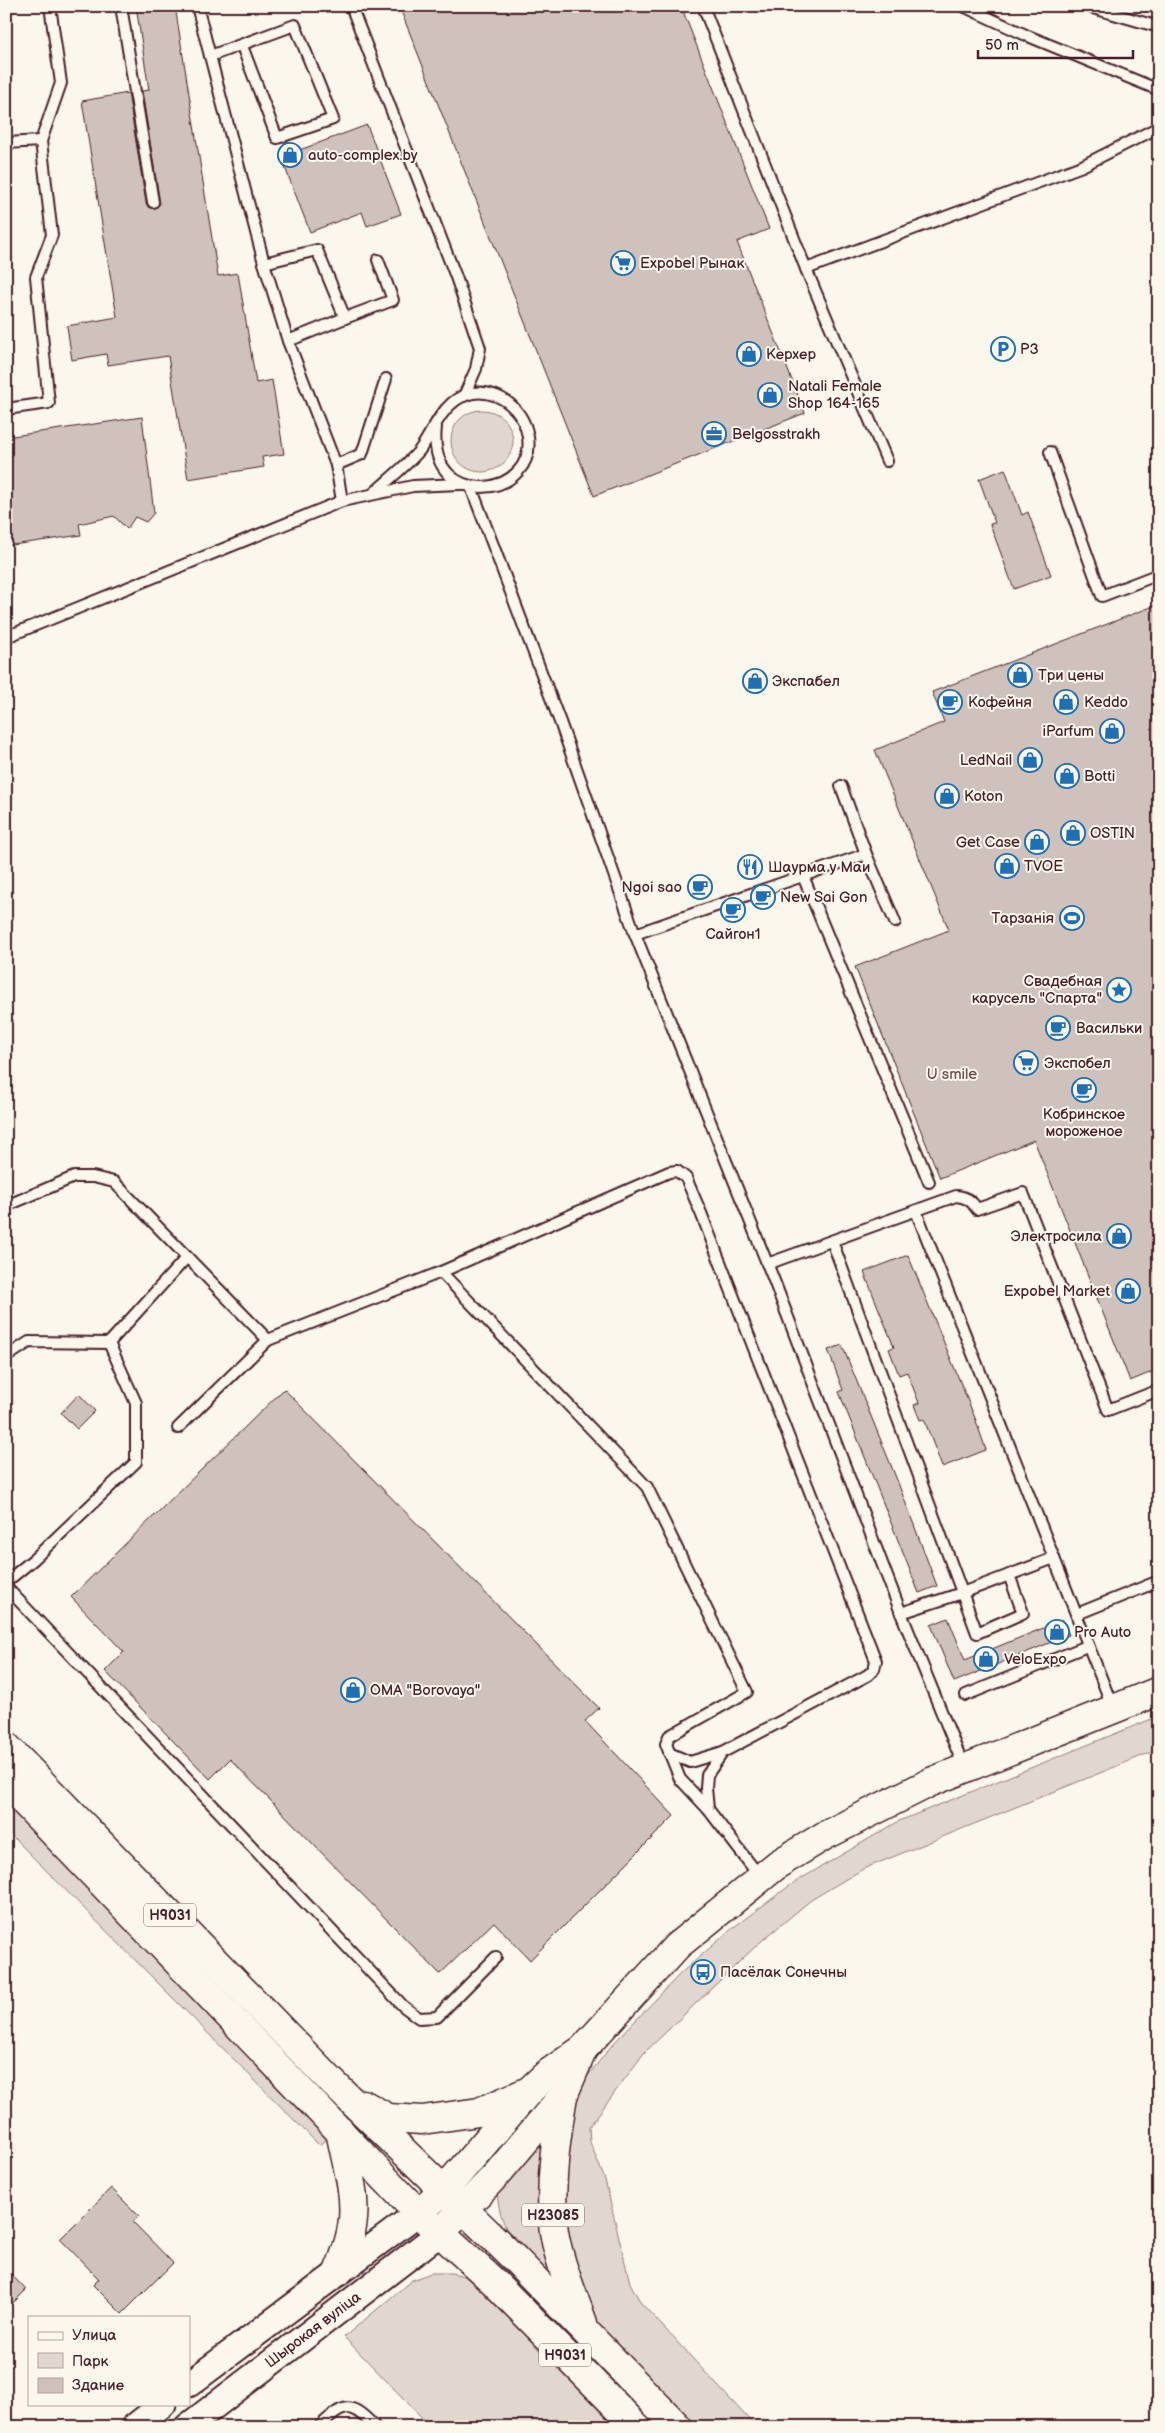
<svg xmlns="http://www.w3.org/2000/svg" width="1165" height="2433" font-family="'Balsamiq Sans',sans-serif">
<rect width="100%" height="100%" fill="#fbf7ec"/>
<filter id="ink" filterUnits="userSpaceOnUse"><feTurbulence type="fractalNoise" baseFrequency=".02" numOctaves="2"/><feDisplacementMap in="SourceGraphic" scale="10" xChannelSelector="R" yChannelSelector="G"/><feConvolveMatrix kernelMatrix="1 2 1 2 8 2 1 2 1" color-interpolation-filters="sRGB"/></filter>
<g filter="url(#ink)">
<g fill="#e2d7d0" stroke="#967b7e">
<circle cx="482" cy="441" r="31"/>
<path d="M1159,1716V1749L863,1869L811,1900L758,1944L644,2053L589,2127L590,2142L605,2180L630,2283L641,2303L756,2427H697L520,2250C505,2231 499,2215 497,2192L612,2045L681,1973L734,1927L792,1884L899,1821Z"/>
<path d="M6,1797L335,2133L319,2145L6,1830Z"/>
<path d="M431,2273H451L473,2278L615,2427H431L344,2337L412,2280Z"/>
</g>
<g fill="#cfc2bc" stroke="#4a1f2b">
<path d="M136,6H175L218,276L238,273L256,383L272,380L284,454L262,457L264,467L188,479L168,356L108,365L106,354L72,360L67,326L117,317L82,101L128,93L146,203L148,207L154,209L160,204L142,91L149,90Z"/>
<path d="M399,6H681L769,229L737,242L805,413L594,496Z"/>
<path d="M367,125L401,214L367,226L362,212L310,232L281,157Z"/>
<path d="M142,417L154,513L146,522L135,517L127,529L114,516L79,524L81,535L6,546V437Z"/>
<path d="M1005,469L1022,515L1028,512L1051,575L1014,589L990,524L995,523L979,479Z"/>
<path d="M1159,604V1369L1130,1381L1034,1140L940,1178L855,967L949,930L875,750L944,722L932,692Z"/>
<path d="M908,1255L975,1418L986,1450L942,1467L924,1419L920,1420L914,1405L919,1403L907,1372L899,1375L889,1349L894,1347L864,1272Z"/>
<path d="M842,1345L897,1480L937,1586L919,1593L839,1392L843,1390L828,1350Z"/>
<path d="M284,1389L599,1708L585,1721L674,1816L530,1960L494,1922L440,1974L230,1759L210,1779L105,1671L124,1652L71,1597Z"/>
<path d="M79,1394L95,1411L77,1429L61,1413Z"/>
<path d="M948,1618L965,1660L1063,1620L1069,1635L954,1682L931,1625Z"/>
<path d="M111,2188L139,2216L133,2222L173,2263L122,2314L93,2285L99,2279L60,2239Z"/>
<path d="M6,2269L26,2290L6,2310Z"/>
</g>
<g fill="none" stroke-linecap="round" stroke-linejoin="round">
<defs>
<g id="service">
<path d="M121,6L153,202"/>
<path d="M197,6L264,263L288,341L336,465L342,501"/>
<path d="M351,6L456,277L480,348L476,369L464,396"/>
<path d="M703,6L806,269L887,461"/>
<path d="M963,6L1028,36L1159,90"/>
<path d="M1086,6L1159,27"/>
<path d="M210,56L295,25L333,119L277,138L242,46"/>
<path d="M6,143L41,141"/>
<path d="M264,263L317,250L345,318L288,341"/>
<path d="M806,269L1082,166L1159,127"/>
<path d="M345,318L393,300L378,260"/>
<path d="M6,409L49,403L36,277L52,235L41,141L61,83L50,6"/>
<path d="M1050,452L1102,596L1159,574"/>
<path d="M336,465L362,454L386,379"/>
<path d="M471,487L560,722L635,934L773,1278L901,1613L964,1767"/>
<path d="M374,493C389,479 406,466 419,451C430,437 437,416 451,404C478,379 519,398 527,432C543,498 426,514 436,427"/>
<path d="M6,637L342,501L413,486L460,484"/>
<path d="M841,786L866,854L895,922"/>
<path d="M803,876L929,1182"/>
<path d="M635,934L866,854"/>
<path d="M6,1206L74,1177H93L114,1182L268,1340"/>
<path d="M916,1211L1054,1558"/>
<path d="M832,1241L977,1633L1023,1613L1009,1575"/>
<path d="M767,1264L956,1196C966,1197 971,1200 977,1209L1023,1193L1108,1410L1159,1390"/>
<path d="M441,1272L647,1487L747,1692L669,1736L666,1744L680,1779L708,1809L760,1877"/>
<path d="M6,1357L29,1342L109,1343L187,1257"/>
<path d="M178,1428L268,1340L441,1272L669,1172L677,1171L686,1178L701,1213L876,1661L874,1669L868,1675L723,1752L707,1775L706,1788L708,1809"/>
<path d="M6,1582L34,1559L136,1462V1403L109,1343"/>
<path d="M6,1587L403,2006L419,2018L437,2017L496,1957"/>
<path d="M901,1613L962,1593L1054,1558L1113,1708"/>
<path d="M1077,1614L1159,1581"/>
<path d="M966,1695L1087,1646"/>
<path d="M669,1753L690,1762L723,1752"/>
<path d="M319,2427C345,2403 350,2401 375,2427"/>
</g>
<g id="tertiary">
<path d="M189,2384L418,2213"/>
<path d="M134,2427L163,2404"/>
<path d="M187,2427L440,2233"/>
</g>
<g id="secondary">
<path d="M418,2213L445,2189L529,2091L547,2074L583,2049L677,1946L778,1864L824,1836L931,1782L1159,1691"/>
<path d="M440,2233L498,2173L563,2096L583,2049"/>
</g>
<g id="primary">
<path d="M6,1746L334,2084L515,2259L678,2427"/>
<path d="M6,1783L418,2213L494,2282L637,2427"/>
<path d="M563,2096C556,2138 550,2180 553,2223C555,2252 573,2295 583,2323"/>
<path d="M363,2104L388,2118L422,2120L479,2112L529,2091"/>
<path d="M338,2272C364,2212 352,2191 340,2131"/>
</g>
</defs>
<use href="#service" stroke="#4a1f2b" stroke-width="14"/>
<use href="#tertiary" stroke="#4a1f2b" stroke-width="29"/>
<use href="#secondary" stroke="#4a1f2b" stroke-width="31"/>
<use href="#primary" stroke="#4a1f2b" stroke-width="31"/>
<use href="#service" stroke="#fbf7ec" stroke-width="10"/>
<use href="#tertiary" stroke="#fbf7ec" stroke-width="25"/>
<use href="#secondary" stroke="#fbf7ec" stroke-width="28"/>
<use href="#primary" stroke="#fbf7ec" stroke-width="28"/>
</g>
</g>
<defs>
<symbol id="shop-ring" viewBox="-11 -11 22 22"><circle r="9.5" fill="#fbf7ec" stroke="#1f6fb2" stroke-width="1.5"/><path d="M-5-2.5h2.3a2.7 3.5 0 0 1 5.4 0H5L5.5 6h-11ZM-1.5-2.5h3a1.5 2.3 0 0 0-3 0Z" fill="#1f6fb2"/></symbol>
<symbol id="supermarket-ring" viewBox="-11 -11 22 22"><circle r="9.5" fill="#fbf7ec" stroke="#1f6fb2" stroke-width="1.5"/><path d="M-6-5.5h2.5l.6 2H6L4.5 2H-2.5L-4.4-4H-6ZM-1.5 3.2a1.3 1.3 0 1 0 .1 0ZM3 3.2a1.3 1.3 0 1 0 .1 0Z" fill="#1f6fb2"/></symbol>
<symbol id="parking-ring" viewBox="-11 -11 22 22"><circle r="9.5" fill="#fbf7ec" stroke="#1f6fb2" stroke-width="1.5"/><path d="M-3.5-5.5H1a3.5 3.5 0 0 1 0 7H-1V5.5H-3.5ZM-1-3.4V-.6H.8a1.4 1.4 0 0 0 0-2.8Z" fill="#1f6fb2"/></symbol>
<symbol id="office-ring" viewBox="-11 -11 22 22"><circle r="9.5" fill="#fbf7ec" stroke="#1f6fb2" stroke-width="1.5"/><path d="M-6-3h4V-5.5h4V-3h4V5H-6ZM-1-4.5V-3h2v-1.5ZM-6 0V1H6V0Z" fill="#1f6fb2"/></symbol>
<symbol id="cafe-ring" viewBox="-11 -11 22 22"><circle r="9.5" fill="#fbf7ec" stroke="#1f6fb2" stroke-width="1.5"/><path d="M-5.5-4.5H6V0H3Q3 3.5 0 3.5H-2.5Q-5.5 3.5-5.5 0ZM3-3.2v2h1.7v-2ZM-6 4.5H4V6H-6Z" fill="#1f6fb2"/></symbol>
<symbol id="restaurant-ring" viewBox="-11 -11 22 22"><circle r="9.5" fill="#fbf7ec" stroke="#1f6fb2" stroke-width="1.5"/><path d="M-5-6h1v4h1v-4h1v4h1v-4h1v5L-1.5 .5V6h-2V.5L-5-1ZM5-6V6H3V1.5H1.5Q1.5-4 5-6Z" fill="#1f6fb2"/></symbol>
<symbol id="stadium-ring" viewBox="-11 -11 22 22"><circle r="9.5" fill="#fbf7ec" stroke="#1f6fb2" stroke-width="1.5"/><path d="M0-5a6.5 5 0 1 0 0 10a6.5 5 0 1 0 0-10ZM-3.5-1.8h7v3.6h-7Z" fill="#1f6fb2"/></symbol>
<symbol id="sight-ring" viewBox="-11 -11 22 22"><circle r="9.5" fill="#fbf7ec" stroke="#1f6fb2" stroke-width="1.5"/><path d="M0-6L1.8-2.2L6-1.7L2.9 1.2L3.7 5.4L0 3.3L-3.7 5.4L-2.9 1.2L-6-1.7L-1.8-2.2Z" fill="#1f6fb2"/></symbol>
<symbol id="bus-ring" viewBox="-11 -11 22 22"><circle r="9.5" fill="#fbf7ec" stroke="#1f6fb2" stroke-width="1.5"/><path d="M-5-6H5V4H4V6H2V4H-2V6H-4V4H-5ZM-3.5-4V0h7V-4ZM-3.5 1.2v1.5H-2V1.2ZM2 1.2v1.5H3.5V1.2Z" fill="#1f6fb2"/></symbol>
</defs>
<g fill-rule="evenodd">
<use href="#shop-ring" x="276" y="141" width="28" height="28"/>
<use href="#supermarket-ring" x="609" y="249" width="28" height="28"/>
<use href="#parking-ring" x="989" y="335" width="28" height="28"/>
<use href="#shop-ring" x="735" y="340" width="28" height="28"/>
<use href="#shop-ring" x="756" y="381" width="28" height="28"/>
<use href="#office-ring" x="700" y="420" width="28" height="28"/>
<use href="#shop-ring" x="1006" y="661" width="28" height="28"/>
<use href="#shop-ring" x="741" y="667" width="28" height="28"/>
<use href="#cafe-ring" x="936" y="688" width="28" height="28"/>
<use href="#shop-ring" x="1052" y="688" width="28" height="28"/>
<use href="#shop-ring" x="1098" y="717" width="28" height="28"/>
<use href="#shop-ring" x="1016" y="746" width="28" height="28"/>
<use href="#shop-ring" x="1053" y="762" width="28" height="28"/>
<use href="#shop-ring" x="933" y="782" width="28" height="28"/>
<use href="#shop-ring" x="1059" y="819" width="28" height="28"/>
<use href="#shop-ring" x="1023" y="828" width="28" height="28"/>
<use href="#shop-ring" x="993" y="852" width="28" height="28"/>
<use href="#restaurant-ring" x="736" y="853" width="28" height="28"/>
<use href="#cafe-ring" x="686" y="873" width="28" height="28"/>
<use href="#cafe-ring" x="749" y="883" width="28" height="28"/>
<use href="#cafe-ring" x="719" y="896" width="28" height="28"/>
<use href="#stadium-ring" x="1058" y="904" width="28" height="28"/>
<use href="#sight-ring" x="1105" y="976" width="28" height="28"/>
<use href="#cafe-ring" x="1044" y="1014" width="28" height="28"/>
<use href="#supermarket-ring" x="1012" y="1049" width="28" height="28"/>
<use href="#cafe-ring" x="1070" y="1076" width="28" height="28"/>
<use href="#shop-ring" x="1105" y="1222" width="28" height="28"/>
<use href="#shop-ring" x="1114" y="1277" width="28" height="28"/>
<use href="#shop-ring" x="1043" y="1618" width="28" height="28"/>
<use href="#shop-ring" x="972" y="1645" width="28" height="28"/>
<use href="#shop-ring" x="339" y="1676" width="28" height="28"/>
<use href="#bus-ring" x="689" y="1958" width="28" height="28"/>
</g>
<g text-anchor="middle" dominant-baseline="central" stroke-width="4" stroke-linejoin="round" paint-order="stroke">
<g fill="#fbf7ec" stroke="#7f6065" stroke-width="1">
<rect x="144" y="1903.5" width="52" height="23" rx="4"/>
<rect x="522" y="2203.5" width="62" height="23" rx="4"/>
<rect x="539" y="2343.5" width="52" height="23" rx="4"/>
</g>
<g font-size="14" font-weight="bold" fill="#4a1f2b">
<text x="170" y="1915">Н9031</text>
<text x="553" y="2215">Н23085</text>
<text x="565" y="2355">Н9031</text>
</g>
<g font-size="15" fill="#4a1f2b" stroke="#fbf7ec" text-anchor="start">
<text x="308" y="155">auto-complex.by</text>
<text x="640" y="263">Expobel Рынак</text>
<text x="1020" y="349">P3</text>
<text x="766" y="354">Керхер</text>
<text x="788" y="386">Natali Female<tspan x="788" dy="17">Shop 164-165</tspan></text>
<text x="732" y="434">Belgosstrakh</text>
<text x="1038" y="675">Три цены</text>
<text x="772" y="681">Экспабел</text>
<text x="968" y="702">Кофейня</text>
<text x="1084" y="702">Keddo</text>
<text x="1094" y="731" text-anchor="end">iParfum</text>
<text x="1012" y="760" text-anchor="end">LedNail</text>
<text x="1084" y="776">Botti</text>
<text x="964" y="796">Koton</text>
<text x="1090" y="833">OSTIN</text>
<text x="1020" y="842" text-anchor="end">Get Case</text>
<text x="1024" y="866">TVOE</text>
<text x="768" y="867">Шаурма у Маи</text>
<text x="682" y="887" text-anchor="end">Ngoi sao</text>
<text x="780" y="897">New Sai Gon</text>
<text x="1054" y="918" text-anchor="end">Тарзанія</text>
<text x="733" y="934" text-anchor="middle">Сайгон1</text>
<text x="1102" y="981" text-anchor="end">Свадебная<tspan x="1102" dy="17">карусель "Спарта"</tspan></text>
<text x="1076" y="1028">Васильки</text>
<text x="1044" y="1063">Экспобел</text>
<text x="1084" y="1114" text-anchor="middle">Кобринское<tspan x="1084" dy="17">мороженое</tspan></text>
<text x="1102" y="1236" text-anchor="end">Электросила</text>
<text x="1110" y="1291" text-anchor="end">Expobel Market</text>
<text x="1074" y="1632">Pro Auto</text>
<text x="1004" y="1659">VeloExpo</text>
<text x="370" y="1690">ОМА "Borovaya"</text>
<text x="720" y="1972">Пасёлак Сонечны</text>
</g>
<g font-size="15" fill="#704d54" stroke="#fbf7ec">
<text x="952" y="1074">U smile</text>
</g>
<g font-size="15" fill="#4a1f2b" stroke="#fbf7ec">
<text transform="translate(313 2330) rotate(-37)">Шырокая вуліца</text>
</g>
</g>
<rect width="1165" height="2433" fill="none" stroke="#fbf7ec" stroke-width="25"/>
<rect x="12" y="12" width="1140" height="2408" fill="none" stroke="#4a1f2b" stroke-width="2" filter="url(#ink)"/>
<rect x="28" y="2316" width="162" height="90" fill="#fbf7ec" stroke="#b4a19f"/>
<rect x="38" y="2332" width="25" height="8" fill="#fbf7ec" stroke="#b4a19f"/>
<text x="72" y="2340" font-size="15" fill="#4a1f2b">Улица</text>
<rect x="38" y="2353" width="25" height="15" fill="#e2d7d0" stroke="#b4a19f"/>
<text x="72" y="2366" font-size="15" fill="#4a1f2b">Парк</text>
<rect x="38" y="2378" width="25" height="15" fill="#cfc2bc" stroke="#b4a19f"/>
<text x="72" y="2390" font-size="15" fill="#4a1f2b">Здание</text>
<path d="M978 50v8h155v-8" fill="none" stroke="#4a1f2b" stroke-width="2.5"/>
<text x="985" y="50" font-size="15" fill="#4a1f2b" stroke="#fbf7ec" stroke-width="4" paint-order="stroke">50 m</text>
</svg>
